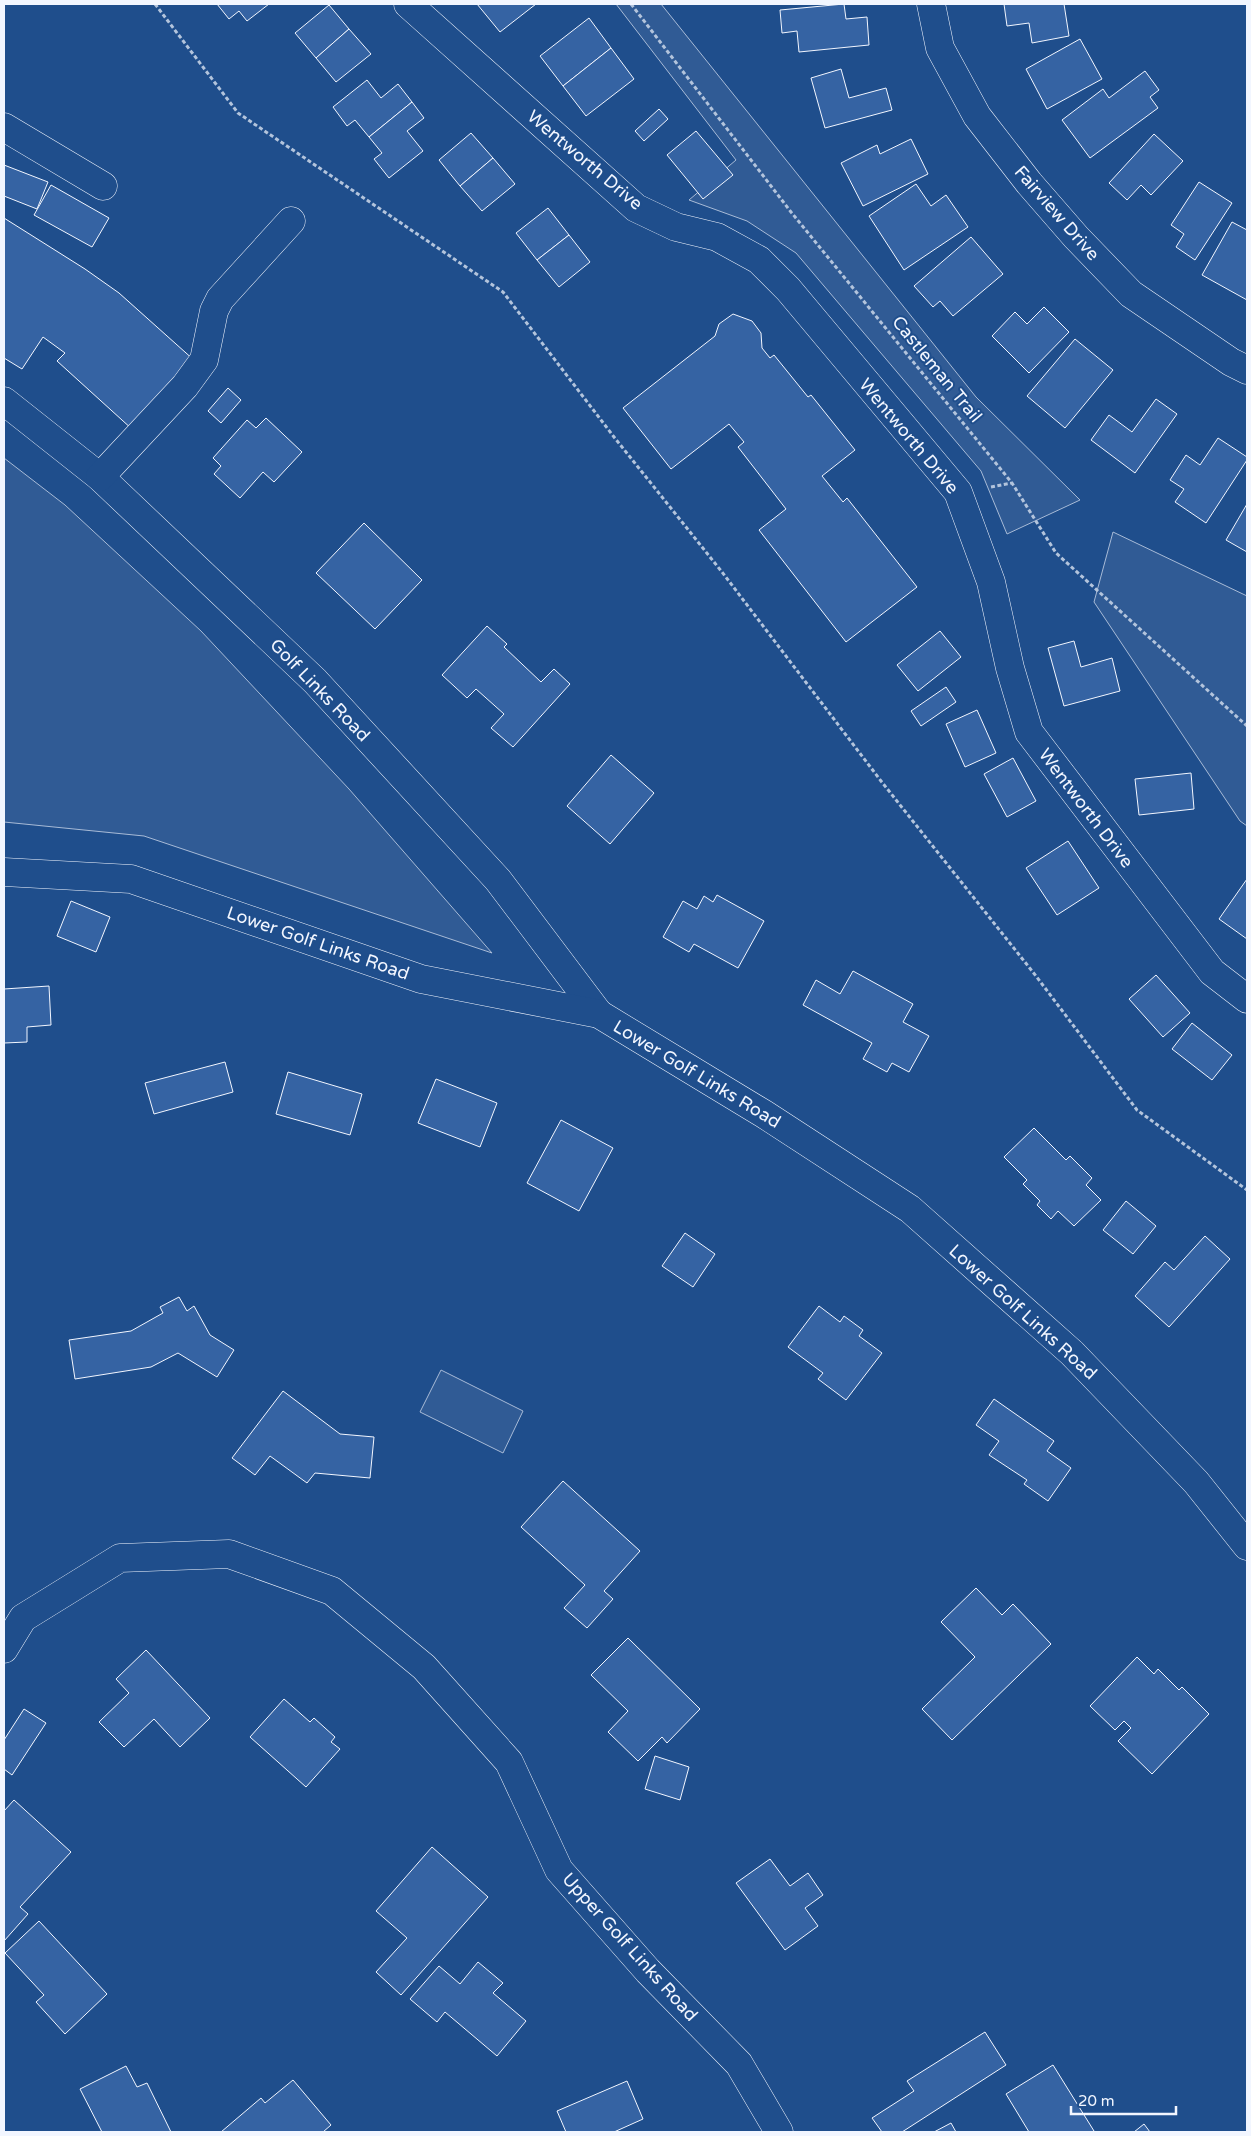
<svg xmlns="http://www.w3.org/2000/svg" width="1251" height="2136" font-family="'Varela Round',sans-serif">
<rect width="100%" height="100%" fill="#1f4e8c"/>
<g fill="#305b95" stroke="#a8bbd7">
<path d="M616,4H661L976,397L1080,500L1007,534L981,471L796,253L747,221L689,200L736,160Z"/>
<path d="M4,458L65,505L201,631L349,789L492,953L144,836L4,822Z"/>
<path d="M1113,532L1247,596V826L1240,821L1094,602Z"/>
<path d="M441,1370L523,1411L503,1453L420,1412Z"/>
</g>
<g fill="#3563a3" stroke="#f2f6ff">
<path d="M217,4H269L247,21L239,11L229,19Z"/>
<path d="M477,4H536L500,32Z"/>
<path d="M844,4L846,19L867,17L869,45L799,52L797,31L782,33L780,10Z"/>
<path d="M1004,4H1064L1069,36L1032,43L1029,23L1007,26Z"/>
<path d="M329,5L349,29L316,58L295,33Z"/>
<path d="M589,18L611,48L563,86L540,56Z"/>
<path d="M349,29L371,54L336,82L316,58Z"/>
<path d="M1080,39L1102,79L1047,109L1026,69Z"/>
<path d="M611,48L634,79L586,116L563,86Z"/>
<path d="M841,69L849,98L886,88L892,110L825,128L811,78Z"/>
<path d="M1145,71L1159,90L1150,97L1158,108L1090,158L1062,120L1103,89L1109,98Z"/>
<path d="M367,80L381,98L398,84L412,102L369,137L355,120L347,126L333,107Z"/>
<path d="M412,102L424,118L407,131L423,151L389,178L374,159L382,153L369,137Z"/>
<path d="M659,109L668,119L644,141L635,131Z"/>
<path d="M696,131L733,175L703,199L667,155Z"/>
<path d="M471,133L493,158L460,186L439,160Z"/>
<path d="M1154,134L1183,161L1151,195L1141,185L1127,200L1109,183Z"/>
<path d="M911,139L928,174L863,206L841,163L877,145L880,154Z"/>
<path d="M493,158L515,184L482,211L460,186Z"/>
<path d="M4,165L48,182L37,209L4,196Z"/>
<path d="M1199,182L1232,203L1195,260L1176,247L1184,234L1171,225Z"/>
<path d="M916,184L931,206L946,195L968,227L904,270L869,216Z"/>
<path d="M51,185L109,218L92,247L34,215Z"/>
<path d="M548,208L569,235L537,260L516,233Z"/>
<path d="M4,218L85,269L119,293L195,361L133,430L57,361L65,353L43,337L22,369L4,358Z"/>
<path d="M1232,222L1247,230V300L1202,275Z"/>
<path d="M569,235L590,262L559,287L537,260Z"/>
<path d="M971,237L1003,274L953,316L940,301L933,307L914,286Z"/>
<path d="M1044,307L1069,332L1029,373L992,336L1015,312L1027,324Z"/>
<path d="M733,314L752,321L761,333L762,348L770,358L774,355L808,397L811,395L855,450L822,476L843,502L847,498L917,587L846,642L759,530L786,509L738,447L744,442L729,424L671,469L623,408L715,336L719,324Z"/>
<path d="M1075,339L1113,370L1065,428L1027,396Z"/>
<path d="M228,388L241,400L221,423L208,411Z"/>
<path d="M1156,399L1177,414L1135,473L1091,440L1109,415L1132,432Z"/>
<path d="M266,418L302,452L274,482L263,472L240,498L214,474L221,466L213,458L247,420L256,428Z"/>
<path d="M1218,438L1247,457V460L1206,523L1175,502L1184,489L1170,480L1186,455L1200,465Z"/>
<path d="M1247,504V552L1226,540Z"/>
<path d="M364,523L422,580L375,629L316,573Z"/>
<path d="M487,626L507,644L504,647L541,682L554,669L570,684L513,747L491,728L504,714L476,689L467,698L442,675Z"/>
<path d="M940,631L961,657L918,691L897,665Z"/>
<path d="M1074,641L1081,667L1112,658L1120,691L1064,706L1048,648Z"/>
<path d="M946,687L956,702L921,726L911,711Z"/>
<path d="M977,710L996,753L965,767L946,724Z"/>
<path d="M611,755L654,793L610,844L567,806Z"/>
<path d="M1013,758L1036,801L1007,817L984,774Z"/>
<path d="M1191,773L1194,809L1139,815L1135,779Z"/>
<path d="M1068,841L1099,888L1057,915L1026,868Z"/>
<path d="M1247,879V939L1219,919Z"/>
<path d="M717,895L764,921L738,968L694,944L689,952L663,937L683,901L697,909L704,896L713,902Z"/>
<path d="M71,901L110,917L96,952L57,936Z"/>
<path d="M853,971L913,1004L903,1022L929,1036L909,1072L892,1063L887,1072L863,1059L872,1043L803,1005L816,980L840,994Z"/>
<path d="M1156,975L1190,1013L1163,1037L1129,999Z"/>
<path d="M49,986L51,1025L27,1027V1042L4,1043V989Z"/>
<path d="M1192,1023L1232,1055L1212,1080L1172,1049Z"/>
<path d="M225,1062L233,1092L154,1114L145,1083Z"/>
<path d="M288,1072L362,1094L350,1135L276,1114Z"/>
<path d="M436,1079L497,1103L480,1147L418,1123Z"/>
<path d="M561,1120L613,1148L579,1211L527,1183Z"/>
<path d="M1034,1128L1066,1160L1070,1156L1092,1178L1086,1185L1101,1200L1074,1226L1058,1211L1051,1219L1037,1205L1040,1201L1023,1184L1027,1180L1004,1157Z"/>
<path d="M1126,1201L1156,1226L1133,1254L1103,1230Z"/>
<path d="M685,1233L715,1254L693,1287L662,1266Z"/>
<path d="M1205,1236L1230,1259L1169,1327L1135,1296L1165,1262L1174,1270Z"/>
<path d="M179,1297L187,1311L194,1306L210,1335L234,1350L217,1377L178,1353L151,1367L75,1379L69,1340L131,1331L163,1313L160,1307Z"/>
<path d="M819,1306L840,1322L844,1316L863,1330L859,1336L882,1353L846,1400L818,1379L823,1373L788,1347Z"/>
<path d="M283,1391L340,1434L374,1437L370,1478L315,1473L307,1483L270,1456L255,1475L232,1458Z"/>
<path d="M994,1399L1054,1441L1047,1451L1071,1468L1048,1501L1024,1484L1027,1480L989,1455L999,1441L976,1425Z"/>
<path d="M563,1481L640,1551L604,1591L613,1599L587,1628L564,1608L585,1585L521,1527Z"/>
<path d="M976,1588L1002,1615L1013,1604L1051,1644L952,1740L922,1709L975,1657L941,1622Z"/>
<path d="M628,1638L700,1709L667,1743L662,1737L638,1761L608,1732L628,1711L591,1675Z"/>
<path d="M146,1650L210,1718L180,1747L154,1719L124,1747L99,1722L129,1693L116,1679Z"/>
<path d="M1137,1657L1154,1674L1158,1669L1179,1690L1182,1687L1209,1714L1152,1774L1118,1741L1131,1728L1124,1721L1115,1730L1090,1706Z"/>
<path d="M284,1699L310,1722L314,1718L335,1737L331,1742L340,1749L306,1787L250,1737Z"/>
<path d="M24,1709L46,1723L12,1775L4,1769V1740Z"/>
<path d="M655,1756L689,1767L680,1800L645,1789Z"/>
<path d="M14,1800L71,1852L20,1907L28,1914L4,1941V1811Z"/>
<path d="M432,1847L488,1897L401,1995L376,1972L407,1938L376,1911Z"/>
<path d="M770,1859L790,1886L808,1873L823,1895L805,1908L818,1926L785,1950L736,1883Z"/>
<path d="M39,1921L107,1994L65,2034L36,2002L44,1995L5,1953Z"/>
<path d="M478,1962L503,1983L493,1993L526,2021L497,2056L445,2012L437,2022L410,1999L439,1966L460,1984Z"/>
<path d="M985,2032L1006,2065L902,2132H882L872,2118L914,2091L907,2081Z"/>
<path d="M1053,2065L1094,2131L1092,2132H1029L1006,2094Z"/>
<path d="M126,2066L137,2087L147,2083L171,2132H102L80,2089Z"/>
<path d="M293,2080L331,2125L323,2132H221L261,2098L265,2103Z"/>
<path d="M627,2081L643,2119L614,2132H566L557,2111Z"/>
<path d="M951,2123L956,2132H934Z"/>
<path d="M1144,2124L1150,2132H1134Z"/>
</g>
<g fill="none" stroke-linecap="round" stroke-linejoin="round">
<defs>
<g id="minor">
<path d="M408,4L636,208L676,227L717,237L759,260L788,289L958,492L991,582L1010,668L1029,732L1212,972L1247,999"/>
<path d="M931,4L940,48L977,116L1029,183L1076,237L1131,294L1231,362L1247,370"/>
<path d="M4,127L103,186"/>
<path d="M4,401L100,477L315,681L498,880L599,1014"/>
<path d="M100,477L185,386L204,360L214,311L220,299L291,221"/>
<path d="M4,872L131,879L421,979L599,1014L764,1114L910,1209L1072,1353L1196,1482L1247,1546"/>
<path d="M4,1649L23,1618L120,1558L229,1554L332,1591L424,1667L509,1762L559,1870L648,1971L739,2064L779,2132"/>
</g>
</defs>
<use href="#minor" stroke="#f2f6ff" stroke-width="29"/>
<g stroke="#b3c4dc" stroke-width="3" stroke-dasharray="4 2.5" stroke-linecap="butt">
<path d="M155,4L238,113L503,292L614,437L722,572L881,781L1036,976L1137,1110L1247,1190"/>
<path d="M631,4L791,212L1012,483L1056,553L1247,726"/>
<path d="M991,487L1012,483"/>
</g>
<use href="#minor" stroke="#1f4e8c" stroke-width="28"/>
</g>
<g text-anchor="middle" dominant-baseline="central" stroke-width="4" stroke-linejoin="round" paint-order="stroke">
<g font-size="18" fill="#f2f6ff" stroke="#1f4e8c">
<text transform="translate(585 160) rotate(40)">Wentworth Drive</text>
<text transform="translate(1057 213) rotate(49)">Fairview Drive</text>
<text transform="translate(937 369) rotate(51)">Castleman Trail</text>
<text transform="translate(909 436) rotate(50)">Wentworth Drive</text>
<text transform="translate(320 690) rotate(46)">Golf Links Road</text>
<text transform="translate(1086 808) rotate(53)">Wentworth Drive</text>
<text transform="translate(318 943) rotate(19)">Lower Golf Links Road</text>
<text transform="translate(697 1074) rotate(31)">Lower Golf Links Road</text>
<text transform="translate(1023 1312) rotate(42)">Lower Golf Links Road</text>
<text transform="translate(630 1947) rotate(48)">Upper Golf Links Road</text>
</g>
</g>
<rect width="1251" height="2136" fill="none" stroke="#f2f6ff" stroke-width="10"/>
<path d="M1071 2106v8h105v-8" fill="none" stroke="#f2f6ff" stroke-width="2.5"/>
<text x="1078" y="2106" font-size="15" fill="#f2f6ff" stroke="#1f4e8c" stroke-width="4" paint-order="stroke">20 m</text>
</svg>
